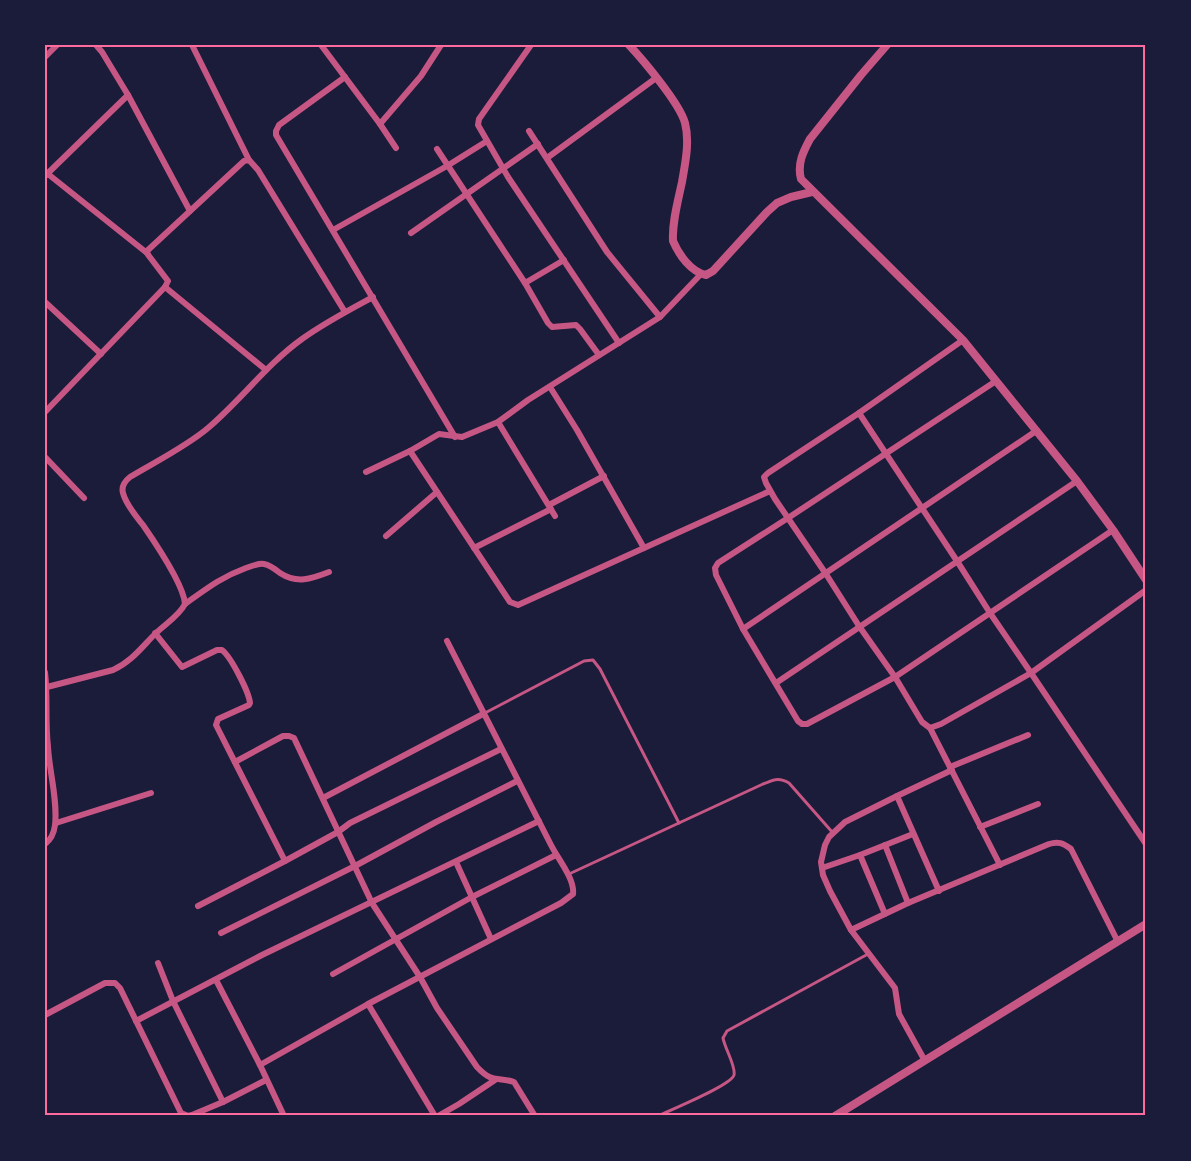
<svg xmlns="http://www.w3.org/2000/svg" width="1191" height="1161" font-family="Raleway,sans-serif">
<rect width="100%" height="100%" fill="#1b1b3a"/>
<g fill="none" stroke-linecap="round" stroke-linejoin="round">
<g stroke="#c65784" stroke-width="3">
<path d="M483,714L584,661L593,660L600,669L679,823"/>
<path d="M569,874L763,784C774,780 778,777 789,783L833,833"/>
<path d="M658,1116C670,1110 732,1085 734,1075C736,1066 725,1049 723,1038L727,1031L868,954"/>
</g>
<g stroke="#c65784" stroke-width="6">
<path d="M96,45L102,52L128,95L190,211"/>
<path d="M192,45L249,160"/>
<path d="M321,45L380,124L396,148"/>
<path d="M531,45L479,119L478,125L508,177L619,343"/>
<path d="M45,57L57,45"/>
<path d="M345,77L279,125L276,131V135L455,437"/>
<path d="M380,124L421,76L441,45"/>
<path d="M529,131L607,252L660,317"/>
<path d="M437,149L525,283L548,323L552,327L576,325L580,329L599,355"/>
<path d="M547,158L656,78"/>
<path d="M48,174L147,253"/>
<path d="M45,176L128,95"/>
<path d="M333,230L447,166L487,141"/>
<path d="M411,233L538,144"/>
<path d="M525,283L564,260"/>
<path d="M165,287L266,370"/>
<path d="M45,302L101,354"/>
<path d="M963,340L859,413L768,473L764,477L766,483L775,499L826,574L859,626L895,677L922,722L930,728L941,724L1031,673L1146,590"/>
<path d="M550,387L577,430L644,548"/>
<path d="M45,412L165,287L168,281L149,256L147,253L148,250L244,161L249,160L258,170L345,312"/>
<path d="M859,413L957,561L990,613L1031,673L1146,844"/>
<path d="M498,422L555,516"/>
<path d="M1036,431L743,629L798,721L802,724H807L895,677L1113,530"/>
<path d="M410,451L510,602L518,605L770,491"/>
<path d="M45,457L84,498"/>
<path d="M366,472L410,451L439,434L462,437L498,422L528,400L660,317L701,274"/>
<path d="M549,505L604,476"/>
<path d="M386,536L437,492"/>
<path d="M474,548L551,509"/>
<path d="M185,604C206,589 221,577 246,568C252,566 258,563 264,564C270,565 275,569 280,573C297,584 311,579 329,572"/>
<path d="M743,629L716,575L715,568L718,563L788,518L996,381"/>
<path d="M155,633L182,667L217,650H222C231,657 249,692 250,703L249,705L218,719L216,725L285,861"/>
<path d="M45,672C48,697 45,721 48,746C49,770 58,801 55,825C54,833 52,839 45,844"/>
<path d="M776,683L1077,481"/>
<path d="M47,687L113,670C131,662 142,647 155,634C165,624 179,616 185,604C184,586 154,541 143,525C136,516 126,505 123,493C121,486 125,481 130,477C155,462 187,446 208,428C241,400 267,364 302,339C324,323 349,310 373,297"/>
<path d="M930,728L1000,865"/>
<path d="M235,762L283,736H289L294,738L372,903L420,977L437,1008L477,1067C493,1084 496,1076 514,1082L535,1116"/>
<path d="M950,767L1028,735"/>
<path d="M897,796L939,891"/>
<path d="M323,798L483,714"/>
<path d="M56,823L151,793"/>
<path d="M980,827L1038,804"/>
<path d="M885,845L908,903"/>
<path d="M860,855L885,914"/>
<path d="M456,862L491,939"/>
<path d="M822,868L860,855L913,834"/>
<path d="M198,906L285,861L338,832L350,823L501,749"/>
<path d="M851,930L908,903L1049,844C1058,841 1063,843 1071,849L1118,942"/>
<path d="M221,933L355,866L436,822L517,781"/>
<path d="M158,963L173,1001L223,1102"/>
<path d="M333,974L472,897L556,855"/>
<path d="M216,980L260,1065L284,1116"/>
<path d="M368,1004L435,1116"/>
<path d="M45,1015L105,983H115L120,988L181,1113L188,1116L192,1115L223,1102L266,1080"/>
<path d="M136,1021L262,955L539,821"/>
<path d="M925,1061L899,1014L895,988L851,930L830,891L823,875L821,862L825,845L829,837L845,822L897,796L952,770"/>
<path d="M260,1065L368,1004L561,903L573,894C575,879 558,859 551,845C516,777 481,709 447,641"/>
<path d="M438,1116L459,1104L495,1080"/>
</g>
<g stroke="#c65784" stroke-width="8">
<path d="M629,45C644,61 680,104 685,123C690,142 685,164 682,182C678,201 672,222 673,241C679,255 691,272 706,275L713,271L767,212L777,203L791,197L812,192"/>
<path d="M887,45L861,75L810,139C803,152 797,164 801,179L963,340L1077,481L1113,530L1146,580"/>
<path d="M835,1116L1146,924"/>
</g>
</g>
<rect width="1191" height="1161" fill="none" stroke="#1b1b3a" stroke-width="93"/>
<rect x="46" y="46" width="1098" height="1068" fill="none" stroke="#ff6b9d" stroke-width="2"/>
</svg>
